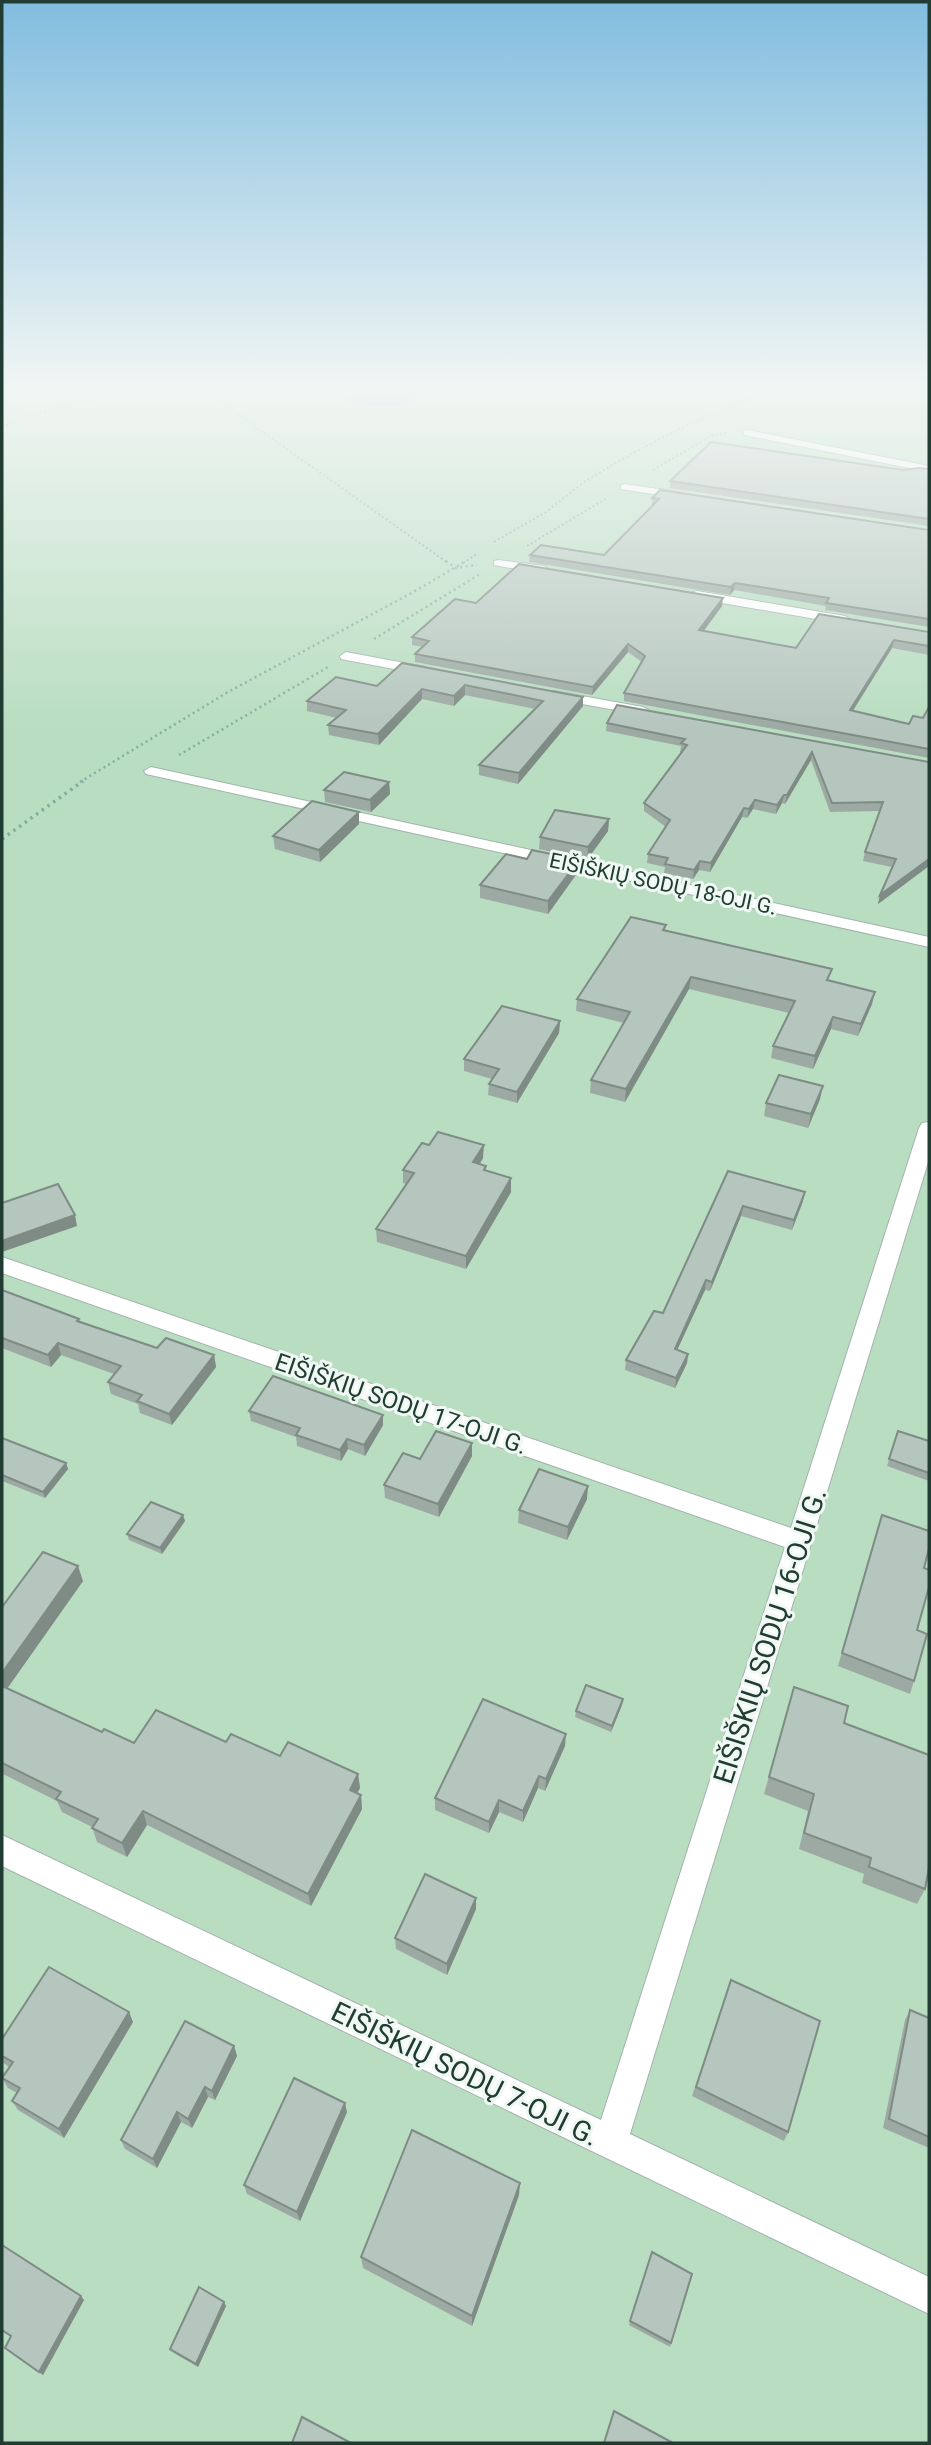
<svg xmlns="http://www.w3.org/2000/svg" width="931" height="2445" font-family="Roboto,sans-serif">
<rect width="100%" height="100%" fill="#e0ebe6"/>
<path fill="#b8ddc0" d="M2,389H357L346,400C366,406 389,407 409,403L413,390L407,389H929V2443H2Z"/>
<path fill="#87cad1" d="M357,389H407L418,394C404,413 366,406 346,400L348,394Z"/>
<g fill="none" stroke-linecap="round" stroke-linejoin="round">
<defs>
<g id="minor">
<path d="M747,430L929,466V472L744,435V431Z"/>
<path d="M625,484L685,493L690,496L685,499L621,489V485Z"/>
<path d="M498,560L544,566L550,570L544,574L494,565V561Z"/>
<path d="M697,591L845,616L851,620L845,624L693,598V592Z"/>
<path d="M346,652L426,667L433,671L426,675L341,659L340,656Z"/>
<path d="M554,691L643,707L650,711L643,715L549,698L547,695Z"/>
<path d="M151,767L929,937V947L146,774L144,771Z"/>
<path d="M929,1122V1159L630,2134L929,2277V2314L2,1866V1835L601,2120L785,1547L2,1273V1257L791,1528L919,1128L922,1123Z"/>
</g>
</defs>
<use href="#minor" stroke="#a3b3ad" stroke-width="2"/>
<g stroke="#80af9e" stroke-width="2" stroke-dasharray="2 2.5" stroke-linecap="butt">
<path d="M202,389L448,563"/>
<path d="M726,389L762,392"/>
<path d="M2,427L53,408L142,389"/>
<path d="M2,470V476"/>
<path d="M653,470L711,436L726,433"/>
<path d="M494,542L546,512L584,482L629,455L686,426L771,389"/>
<path d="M527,546L607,498"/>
<path d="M463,563L478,553"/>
</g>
<g stroke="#80af9e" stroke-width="2.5" stroke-dasharray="2 3.5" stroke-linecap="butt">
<path d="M446,561L456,568L477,565"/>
<path d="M374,639L480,574"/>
<path d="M179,755L328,667"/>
<path d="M80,782L228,692L417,590L466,561"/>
</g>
<path stroke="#80af9e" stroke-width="3.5" stroke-dasharray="2.5 4.5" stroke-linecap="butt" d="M2,839L83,781"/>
<use href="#minor" fill="#fff" fill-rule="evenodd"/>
</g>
<g fill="#9caaa3">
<path d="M929,469V526L670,488V481Z"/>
<path d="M652,498L929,530V627L825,610L826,606L734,590L730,595L529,562L530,555H604L653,505H652Z"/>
<path d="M476,603L722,606L704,631L796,648L929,632V655L892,648L853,711L909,724L923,718L929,707V758L624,701V693L642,662L628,652L592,695L415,662V654L422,647L412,645V637Z"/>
<path d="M402,663L583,697V706L518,784L479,775V765L535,709L465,695L454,706L422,699L379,745L329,735L328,725L337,718L307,711V701L377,686Z"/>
<path d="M607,723L929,762V866L878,904L880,895L892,867L863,861L865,852L880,811L830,812L811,760L785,804L782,803L776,814L753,809L747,818L742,817L710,872L699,870L693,879L664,873L665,867L647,863L648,854L666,827L644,811V803L682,752H680L681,746L606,731Z"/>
<path d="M389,782L390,794L371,812L325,802L324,790Z"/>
<path d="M609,819L608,831L587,860L539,849L540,837Z"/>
<path d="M359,824L320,862L275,849L273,836Z"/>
<path d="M527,859L579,860L578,872L548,914L480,898V885Z"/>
<path d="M666,925L665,930L830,981L872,1004L858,1036L831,1029L813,1069L771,1058L773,1046L789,1013L689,989L625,1102L590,1093L591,1080L624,1023L576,1011L577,999Z"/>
<path d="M560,1021L559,1033L517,1103L488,1095L489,1084L492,1079L464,1071V1059Z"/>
<path d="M820,1099L808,1128L764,1116L766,1103Z"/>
<path d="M483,1158L480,1164L486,1171L511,1192L466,1269L377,1242L376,1229L406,1184L403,1183V1170Z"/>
<path d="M728,1171L803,1201L792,1230L741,1216L710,1291L705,1290L677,1350L688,1354L687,1363L675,1388L625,1370L626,1360L663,1313Z"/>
<path d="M2,1290L79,1319L80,1321L157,1348L214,1355L216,1367L172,1425L140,1413L138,1404L111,1394L108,1382L114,1374L61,1355L51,1367L2,1348Z"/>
<path d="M249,1411L383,1415V1425L365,1456L348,1449L341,1461L297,1446L296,1437L251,1421Z"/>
<path d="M898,1431L929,1441V1481L887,1466Z"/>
<path d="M2,1438L66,1463L68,1469L45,1498L2,1481Z"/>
<path d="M472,1443V1456L439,1517L385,1498L384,1485L420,1459Z"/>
<path d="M587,1499L567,1540L518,1523L519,1510Z"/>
<path d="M183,1515L185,1521L162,1554L129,1540L127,1534Z"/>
<path d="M878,1527L924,1568L917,1630L914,1681L910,1694L838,1666Z"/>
<path d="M83,1581L7,1688L102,1732L134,1743L226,1742L280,1756L358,1774L360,1788L357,1793L361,1795L362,1809L311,1906L147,1825L127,1857L97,1842L92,1827L62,1812L57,1801L3,1774L2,1776V1607Z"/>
<path d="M794,1687L844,1723L925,1889L917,1904L862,1883L864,1874L799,1849L808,1811L764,1794Z"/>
<path d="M623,1699L622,1705L611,1732L575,1717L576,1711Z"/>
<path d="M565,1746L545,1791L538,1788L523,1822L499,1812L489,1833L435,1810V1798Z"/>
<path d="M476,1909L447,1975L396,1949L395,1938Z"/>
<path d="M731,1980L788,2132L784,2141L692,2096Z"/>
<path d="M910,2010L929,2018V2148L883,2128L905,2020Z"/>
<path d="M133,2022L64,2138L18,2110L12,2101L17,2093L8,2088L2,2078L9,2067L2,2062V2039Z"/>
<path d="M234,2046L237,2056L215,2100L208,2097L192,2128L181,2122L157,2168L125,2149L121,2140Z"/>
<path d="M347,2112L300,2221L247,2194L244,2185Z"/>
<path d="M519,2195L472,2326L363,2268L361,2257Z"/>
<path d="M2,2245L84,2300L43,2375L5,2348L11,2337L2,2331Z"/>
<path d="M652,2252L671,2343L670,2347L629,2325Z"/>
<path d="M224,2302L226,2306L198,2367L172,2352L170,2349Z"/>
</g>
<g fill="#7f8b85">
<path d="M735,583L734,590L730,595L731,587Z"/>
<path d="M723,598L722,606L698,638L699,630Z"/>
<path d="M894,640L892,648L848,718L850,710Z"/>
<path d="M628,644V652L592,695L593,687Z"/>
<path d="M465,685V695L454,706V696Z"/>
<path d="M422,689V699L379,745L378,734Z"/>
<path d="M583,697V706L518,784L519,773Z"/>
<path d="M812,752L811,760L785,804L787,795Z"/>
<path d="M389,782L390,794L371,812L370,800Z"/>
<path d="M784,795L782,803L776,814L777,805Z"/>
<path d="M755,800L753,809L747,818L749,809Z"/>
<path d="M744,808L742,817L710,872L711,863Z"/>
<path d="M359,812V824L320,862L319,850Z"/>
<path d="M609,819L608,831L587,860L588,847Z"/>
<path d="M929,859V866L878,904L880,895Z"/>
<path d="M579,860L578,872L548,914V901Z"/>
<path d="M700,861L699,870L693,879L694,870Z"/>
<path d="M691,977L689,989L625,1102L626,1089Z"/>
<path d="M875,992L872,1004L858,1036L861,1024Z"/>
<path d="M833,1017L831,1029L813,1069L815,1056Z"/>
<path d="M560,1021L559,1033L517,1103V1092Z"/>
<path d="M823,1086L820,1099L808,1128L811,1114Z"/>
<path d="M484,1145L483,1158L473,1175V1162Z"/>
<path d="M511,1178V1192L466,1269V1256Z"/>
<path d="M805,1192L803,1201L792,1230L794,1220Z"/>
<path d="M743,1206L741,1216L710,1291L712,1282Z"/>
<path d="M75,1215L77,1226L2,1252V1241Z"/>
<path d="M706,1280L705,1290L673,1359L675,1349Z"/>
<path d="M58,1343L61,1355L51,1367L48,1355Z"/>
<path d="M688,1354L687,1363L675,1388L676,1378Z"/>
<path d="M214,1355L216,1367L172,1425L169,1414Z"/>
<path d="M383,1415V1425L365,1456L364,1445Z"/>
<path d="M347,1439L348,1449L341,1461L340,1450Z"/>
<path d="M472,1443V1456L439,1517L438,1504Z"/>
<path d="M66,1463L68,1469L45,1498L43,1492Z"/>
<path d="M588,1486L587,1499L567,1540L568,1527Z"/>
<path d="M183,1515L185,1521L162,1554L160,1548Z"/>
<path d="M78,1566L83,1581L2,1696V1673Z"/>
<path d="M623,1699L622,1705L611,1732L612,1726Z"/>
<path d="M566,1734L565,1746L545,1791L546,1779Z"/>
<path d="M358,1774L360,1788L351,1804L350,1790Z"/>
<path d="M539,1776L538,1788L523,1822V1811Z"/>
<path d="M361,1795L362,1809L311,1906L308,1894Z"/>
<path d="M499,1800V1812L489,1833V1822Z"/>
<path d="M143,1811L147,1825L127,1857L122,1843Z"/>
<path d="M476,1898V1909L447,1975V1964Z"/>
<path d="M129,2012L133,2022L64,2138L59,2129Z"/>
<path d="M234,2046L237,2056L215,2100L212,2091Z"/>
<path d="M205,2087L208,2097L192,2128L188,2119Z"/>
<path d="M345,2103L347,2112L300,2221L297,2212Z"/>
<path d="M177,2112L181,2122L157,2168L153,2159Z"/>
<path d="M520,2183L519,2195L472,2326V2316Z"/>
<path d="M81,2296L84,2300L43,2375L39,2372Z"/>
<path d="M224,2302L226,2306L198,2367L196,2364Z"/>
</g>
<g fill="#b5c6be" stroke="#7f8b85" stroke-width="2">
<path d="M711,442L903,470L918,468L929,469V519L670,481Z"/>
<path d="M660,490L929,530V619L826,603L829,598L735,583L731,587L530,555L541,545L604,555L659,499L652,498Z"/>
<path d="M519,564L723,598L699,630L796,648L819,614L929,632V646L894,640L850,710L909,724L913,716L923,718L929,707V749L624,693L645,656L628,644L593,687L415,654L429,641L412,637L455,599L476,603Z"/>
<path d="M402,663L583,697L519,773L479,765L543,701L465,685L454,696L422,689L378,734L328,725L346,710L307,701L336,677L377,686Z"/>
<path d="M617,705L929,762V859L880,895L896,859L865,852L883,802L832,803L812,752L787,795H784L777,805L755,800L749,809L744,808L711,863L700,861L694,870L665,864L668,858L648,854L670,820L644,803L687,745L681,743L685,739L607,723Z"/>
<path d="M344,772L389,782L370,800L324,790Z"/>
<path d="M312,801L359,812L319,850L273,836Z"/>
<path d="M555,810L609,819L588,847L540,837Z"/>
<path d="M532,850L579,860L548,901L480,885L506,854L527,859Z"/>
<path d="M631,917L666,925L663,930L832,969L827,980L875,992L861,1024L833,1017L815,1056L773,1046L795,1001L691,977L626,1089L591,1080L630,1012L577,999Z"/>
<path d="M502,1006L560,1021L517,1092L489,1084L499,1069L464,1059Z"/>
<path d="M779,1075L823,1086L811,1114L766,1103Z"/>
<path d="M438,1132L484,1145L473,1162L486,1166L484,1170L511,1178L466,1256L376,1229L414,1173L403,1170L422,1143L429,1145Z"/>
<path d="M728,1171L805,1192L794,1220L743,1206L712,1282L706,1280L675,1349L688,1354L676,1378L626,1360L654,1311L663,1313Z"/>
<path d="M58,1184L75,1215L2,1241V1203Z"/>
<path d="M2,1290L79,1319L77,1321L157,1348L166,1338L214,1355L169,1414L137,1401L142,1395L108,1382L121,1366L58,1343L48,1355L2,1338Z"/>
<path d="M273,1376L383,1415L364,1445L347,1439L340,1450L296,1435L300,1428L249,1411Z"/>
<path d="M436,1431L472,1443L438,1504L384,1485L403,1453L420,1459Z"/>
<path d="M898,1431L929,1441V1473L889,1459Z"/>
<path d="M2,1438L66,1463L43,1492L2,1475Z"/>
<path d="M539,1469L588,1486L568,1527L519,1510Z"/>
<path d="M151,1502L183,1515L160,1548L127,1534Z"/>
<path d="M882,1515L929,1531V1548L924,1568L929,1570V1587L917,1630L927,1634L914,1681L842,1653Z"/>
<path d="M43,1552L78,1566L2,1673V1607Z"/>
<path d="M586,1685L623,1699L612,1726L576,1711Z"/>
<path d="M2,1686L102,1732L104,1729L134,1743L156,1710L226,1742L231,1734L280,1756L288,1742L358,1774L350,1790L361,1795L308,1894L143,1811L122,1843L92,1828L98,1819L56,1799L61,1792L2,1763Z"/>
<path d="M794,1687L848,1706L844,1723L929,1755V1867L925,1889L869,1867L871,1858L804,1833L814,1794L769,1777Z"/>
<path d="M483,1699L566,1734L546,1779L539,1776L523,1811L499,1800L489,1822L435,1798Z"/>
<path d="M425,1874L476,1898L447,1964L395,1938Z"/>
<path d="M49,1967L129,2012L59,2129L12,2101L20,2088L2,2078L13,2062L2,2056V2039Z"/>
<path d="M731,1980L820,2021L788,2132L696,2087Z"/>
<path d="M910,2010L929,2018V2137L889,2119Z"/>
<path d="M185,2021L234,2046L212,2091L205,2087L188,2119L177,2112L153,2159L121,2140Z"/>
<path d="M294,2078L345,2103L297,2212L244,2185Z"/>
<path d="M412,2130L520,2183L472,2316L361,2257Z"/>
<path d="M2,2245L81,2296L39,2372L5,2348L11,2336L2,2330Z"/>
<path d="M652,2252L692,2274L671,2343L630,2321Z"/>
<path d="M199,2287L224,2302L196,2364L170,2349Z"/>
<path d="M614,2411L673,2443H604Z"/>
<path d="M302,2417L351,2443H292Z"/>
</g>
<linearGradient id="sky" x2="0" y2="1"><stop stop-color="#81bddf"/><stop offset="0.53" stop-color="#f1f6f4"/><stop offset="1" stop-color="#f1f6f4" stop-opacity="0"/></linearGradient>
<rect width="931" height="731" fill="url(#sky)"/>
<g text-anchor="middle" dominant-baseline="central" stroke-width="6" stroke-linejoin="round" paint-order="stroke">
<g font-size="21" fill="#213c33" stroke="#f0f8f4">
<text transform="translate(663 884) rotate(12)">EIŠIŠKIŲ SODŲ 18-OJI G.</text>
</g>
<g font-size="24" fill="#213c33" stroke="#f0f8f4">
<text transform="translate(401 1404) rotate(19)">EIŠIŠKIŲ SODŲ 17-OJI G.</text>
</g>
<g font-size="28" fill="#213c33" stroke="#f0f8f4">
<text transform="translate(770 1636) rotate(-72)">EIŠIŠKIŲ SODŲ 16-OJI G.</text>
<text transform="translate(465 2074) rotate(26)">EIŠIŠKIŲ SODŲ 7-OJI G.</text>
</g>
</g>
<rect width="931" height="2445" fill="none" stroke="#213c33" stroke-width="7"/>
</svg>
